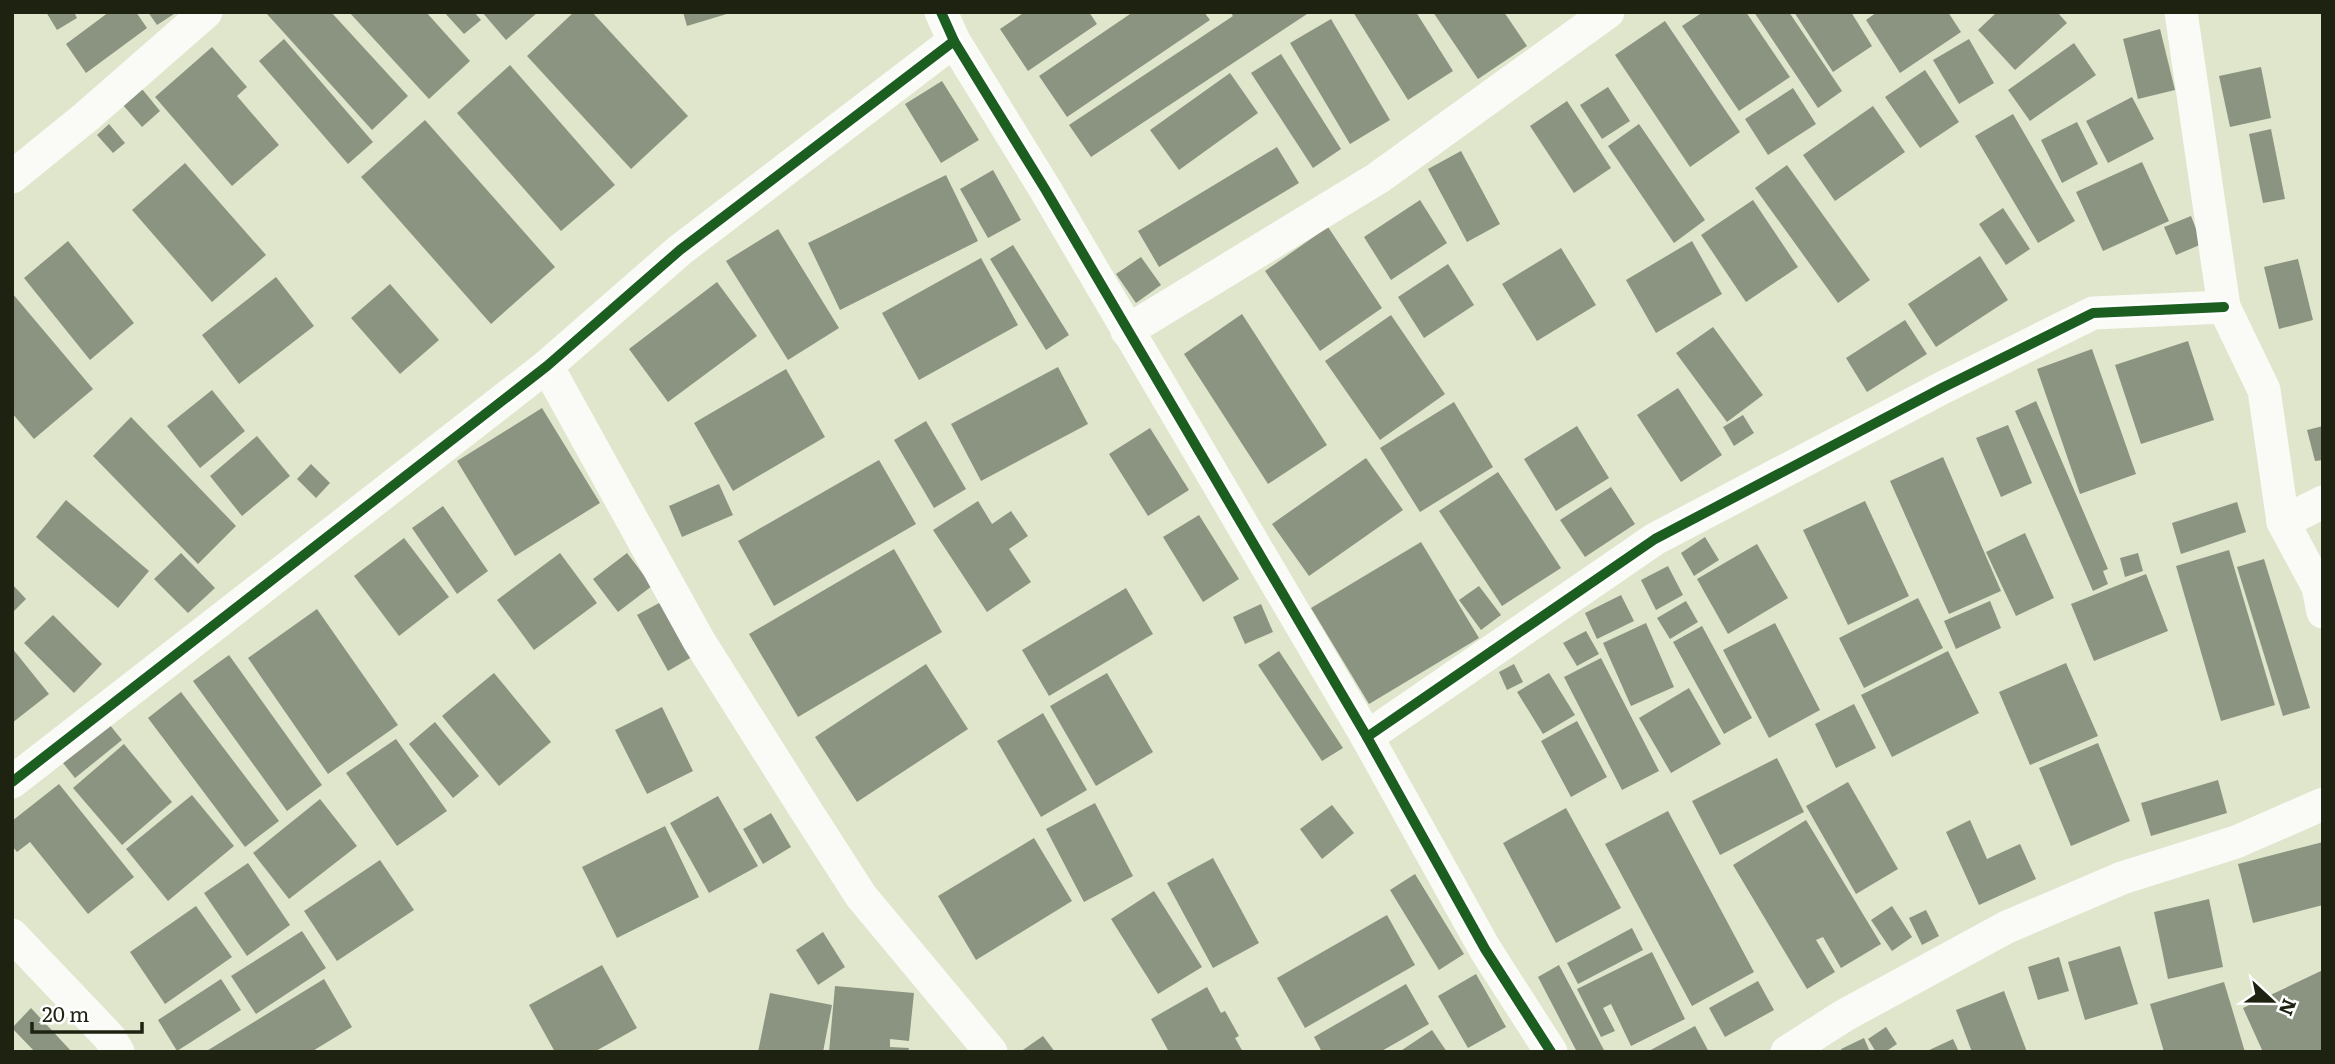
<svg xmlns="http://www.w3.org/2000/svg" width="2335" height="1064" font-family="Literata,serif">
<rect width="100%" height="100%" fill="#dfe6cc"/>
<g fill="#8b9481">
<path d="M46,12H74L77,18L57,30Z"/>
<path d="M109,12H136L147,28L86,73L66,44Z"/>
<path d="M148,12H177L157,25Z"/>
<path d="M269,12H331L408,96L372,130L267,14Z"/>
<path d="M349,12H426L470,61L429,99Z"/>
<path d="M444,12H474L481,20L464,34Z"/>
<path d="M482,12H538L506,40Z"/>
<path d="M574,12H592L688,116L631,169L527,56Z"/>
<path d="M683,12H730V13L687,26Z"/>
<path d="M1025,12H1089L1097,24L1028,71L1000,29Z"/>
<path d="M1133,12H1204L1210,20L1067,117L1039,76Z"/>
<path d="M1230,12H1310L1091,157L1069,125L1233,16Z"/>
<path d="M1353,12H1416L1453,71L1408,100Z"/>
<path d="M1433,12H1504L1527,46L1478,79Z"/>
<path d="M1703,12H1746L1790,77L1739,111L1682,26Z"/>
<path d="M1754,12H1789L1842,91L1818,108Z"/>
<path d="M1794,12H1851L1872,46L1833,72Z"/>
<path d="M1877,12H1948L1961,32L1900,73L1866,20Z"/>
<path d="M1997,12H2057L2067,23L2015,70L1978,30Z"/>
<path d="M1331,19L1390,120L1350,144L1290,43Z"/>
<path d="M1665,21L1740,132L1690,167L1615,55Z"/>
<path d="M2160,29L2175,90L2138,99L2123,39Z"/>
<path d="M284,39L373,142L348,164L259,61Z"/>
<path d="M1969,39L1994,83L1959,104L1933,60Z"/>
<path d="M2074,43L2096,75L2030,121L2008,90Z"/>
<path d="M212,47L247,87L237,96L279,145L232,186L155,97Z"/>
<path d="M1281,54L1341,149L1313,168L1251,73Z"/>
<path d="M510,65L615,185L561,231L457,113Z"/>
<path d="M2261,67L2271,118L2230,127L2219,76Z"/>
<path d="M1925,70L1959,122L1920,148L1885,97Z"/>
<path d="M1230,73L1258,113L1179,170L1150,130Z"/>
<path d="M942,81L979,140L941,163L905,104Z"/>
<path d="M1608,87L1630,121L1602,139L1580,105Z"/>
<path d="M1793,88L1816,124L1768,155L1745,119Z"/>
<path d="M142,89L160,111L142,127L123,105Z"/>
<path d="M2132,97L2154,139L2108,163L2086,121Z"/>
<path d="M1567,101L1611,168L1574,193L1530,126Z"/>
<path d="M1873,106L1905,152L1835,201L1803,155Z"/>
<path d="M2013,114L2075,221L2038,243L1975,136Z"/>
<path d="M425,120L555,267L491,324L361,177Z"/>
<path d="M2077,122L2098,164L2062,183L2041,140Z"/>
<path d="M109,124L125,143L113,153L97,135Z"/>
<path d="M1639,124L1705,220L1674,243L1608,146Z"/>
<path d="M2271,129L2285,199L2263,203L2249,134Z"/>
<path d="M1277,147L1299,183L1159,267L1138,231Z"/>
<path d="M1461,151L1500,224L1467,242L1428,169Z"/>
<path d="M2142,162L2169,221L2103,251L2076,192Z"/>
<path d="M185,163L266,255L212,302L132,210Z"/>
<path d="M1787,165L1870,280L1838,303L1755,188Z"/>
<path d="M993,170L1021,220L988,238L960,189Z"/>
<path d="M946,175L978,241L840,310L808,243Z"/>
<path d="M1420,200L1447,243L1391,280L1364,237Z"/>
<path d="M1753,200L1798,267L1746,302L1701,235Z"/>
<path d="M2003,208L2030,249L2006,265L1979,224Z"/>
<path d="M2191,216L2202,244L2176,255L2164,227Z"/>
<path d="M1328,227L1382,308L1320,351L1265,271Z"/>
<path d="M778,229L839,328L788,360L726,261Z"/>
<path d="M68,241L134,323L90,360L24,278Z"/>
<path d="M1692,241L1722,294L1656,333L1626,280Z"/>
<path d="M1013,245L1069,335L1046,350L990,259Z"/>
<path d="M1561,248L1596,305L1537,341L1502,284Z"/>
<path d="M1980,256L2008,300L1936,347L1908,304Z"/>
<path d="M1141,257L1161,285L1136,303L1116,274Z"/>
<path d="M981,258L1018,325L919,380L882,313Z"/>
<path d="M2298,259L2313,320L2279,329L2264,267Z"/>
<path d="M1448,264L1474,305L1424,338L1398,297Z"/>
<path d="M276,277L314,326L239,384L202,335Z"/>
<path d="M717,282L757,336L668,402L629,349Z"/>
<path d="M390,284L439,340L400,374L351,318Z"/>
<path d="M12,293L93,389L34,439L12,413Z"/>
<path d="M1242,314L1327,445L1268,484L1184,354Z"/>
<path d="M1391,315L1445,394L1380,440L1325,361Z"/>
<path d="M1905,320L1927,354L1867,392L1846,358Z"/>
<path d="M1713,327L1763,395L1727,422L1676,353Z"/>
<path d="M2188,341L2214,420L2141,444L2115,365Z"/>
<path d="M2092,349L2136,474L2080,494L2037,369Z"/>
<path d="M1058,367L1088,424L981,481L951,424Z"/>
<path d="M786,369L825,437L733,491L694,423Z"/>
<path d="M1678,388L1722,455L1681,482L1637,415Z"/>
<path d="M212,390L245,431L200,468L167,426Z"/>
<path d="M2036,401L2108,569L2103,571L2108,584L2093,591L2015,411Z"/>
<path d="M1454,402L1493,467L1420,512L1380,448Z"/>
<path d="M542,408L600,503L515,556L457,461Z"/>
<path d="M1743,415L1754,433L1734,446L1723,427Z"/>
<path d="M131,417L236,526L198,564L93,456Z"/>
<path d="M926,421L966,489L934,508L894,440Z"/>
<path d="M2008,425L2032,483L2001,497L1976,438Z"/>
<path d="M1577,426L1609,478L1556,511L1524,459Z"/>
<path d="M2323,426V460L2315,461L2307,430Z"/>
<path d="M1150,428L1189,490L1148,516L1109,454Z"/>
<path d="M257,436L290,476L242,516L210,476Z"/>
<path d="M1943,457L2001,591L1949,614L1890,481Z"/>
<path d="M1366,458L1403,510L1309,576L1272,524Z"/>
<path d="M879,460L916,524L774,606L738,541Z"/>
<path d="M311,464L330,483L316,498L297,479Z"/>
<path d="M1498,472L1561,568L1502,606L1439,511Z"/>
<path d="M719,484L733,515L682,537L669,506Z"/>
<path d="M1611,487L1635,524L1585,557L1560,520Z"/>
<path d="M66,500L149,571L118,608L36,537Z"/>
<path d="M978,501L992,524L1011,511L1028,536L1009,549L1031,582L987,612L933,530Z"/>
<path d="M1865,501L1909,596L1848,625L1803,530Z"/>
<path d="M2237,502L2246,532L2181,554L2172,523Z"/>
<path d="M443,506L488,571L457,594L412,528Z"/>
<path d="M1199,515L1239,579L1203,602L1163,537Z"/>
<path d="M2025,533L2054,598L2016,616L1986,552Z"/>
<path d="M1705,537L1719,560L1694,576L1681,553Z"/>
<path d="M404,538L449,597L399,636L354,576Z"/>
<path d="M1421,542L1479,638L1369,704L1311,608Z"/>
<path d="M1757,544L1788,598L1728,634L1697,579Z"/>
<path d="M894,549L942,632L798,717L749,634Z"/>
<path d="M2229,550L2275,705L2221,721L2176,566Z"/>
<path d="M181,553L215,588L188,613L154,579Z"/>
<path d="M560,553L597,603L534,650L497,600Z"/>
<path d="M627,553L652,586L618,612L593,579Z"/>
<path d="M2138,553L2143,571L2125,577L2120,558Z"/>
<path d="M2264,559L2310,708L2283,716L2237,567Z"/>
<path d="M1668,566L1683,595L1656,610L1641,580Z"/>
<path d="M2146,574L2168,631L2094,661L2071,604Z"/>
<path d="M12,584L26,599L12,613Z"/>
<path d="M1479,586L1501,615L1481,630L1459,600Z"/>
<path d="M1126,588L1153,634L1049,696L1022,650Z"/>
<path d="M1621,595L1634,621L1597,639L1585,613Z"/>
<path d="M1918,598L1943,648L1864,688L1839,638Z"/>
<path d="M1686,601L1698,622L1670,639L1657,618Z"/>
<path d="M1990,601L2001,628L1956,649L1944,621Z"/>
<path d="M661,602L692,657L668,671L637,615Z"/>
<path d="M1261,604L1273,632L1245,644L1233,617Z"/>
<path d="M317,609L398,725L328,774L248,658Z"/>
<path d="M53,615L102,664L74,693L24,643Z"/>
<path d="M1646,623L1674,687L1631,706L1603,643Z"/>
<path d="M1775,623L1820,710L1769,738L1723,650Z"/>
<path d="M1702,626L1752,718L1724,734L1673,642Z"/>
<path d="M1586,631L1599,654L1577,666L1563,643Z"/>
<path d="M12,648L49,694L12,723Z"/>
<path d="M1279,651L1343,748L1322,761L1258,665Z"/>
<path d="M1948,651L1979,713L1892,757L1861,695Z"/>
<path d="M229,655L322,785L287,811L193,681Z"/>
<path d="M1601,658L1659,771L1622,790L1564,677Z"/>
<path d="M2066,663L2098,736L2030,765L1999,692Z"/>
<path d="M926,664L968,729L857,802L815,737Z"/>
<path d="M1514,664L1523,682L1507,690L1499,672Z"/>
<path d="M494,673L551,742L499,786L442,716Z"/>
<path d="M1107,673L1153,752L1096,786L1050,706Z"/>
<path d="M1549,673L1575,715L1543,734L1517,692Z"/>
<path d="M1689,688L1721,744L1671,773L1639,718Z"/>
<path d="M181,692L279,821L245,847L148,718Z"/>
<path d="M1854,704L1876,748L1836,768L1815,724Z"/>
<path d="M662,707L693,771L647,794L615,730Z"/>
<path d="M1043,713L1087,790L1041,817L997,741Z"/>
<path d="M105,719L122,740L75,778L59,758Z"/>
<path d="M1577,721L1607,777L1571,797L1541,741Z"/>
<path d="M435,722L479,776L453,798L409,744Z"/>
<path d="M396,739L447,811L397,846L346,773Z"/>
<path d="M2098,743L2130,821L2071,846L2039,768Z"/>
<path d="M124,744L172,802L122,845L73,788Z"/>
<path d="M1777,758L1804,812L1720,855L1692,801Z"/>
<path d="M2218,780L2227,813L2151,836L2141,803Z"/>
<path d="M1848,782L1898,869L1856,894L1806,806Z"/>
<path d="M59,784L134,877L88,914L30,842L17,852L12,846V821Z"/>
<path d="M192,795L234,846L168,901L126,849Z"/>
<path d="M718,796L758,866L709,893L670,823Z"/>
<path d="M320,799L357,846L289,899L253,853Z"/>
<path d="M1095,803L1133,876L1084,902L1046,829Z"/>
<path d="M1332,805L1354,833L1322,859L1300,829Z"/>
<path d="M1566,808L1621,908L1556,943L1503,843Z"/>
<path d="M1668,811L1754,972L1692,1006L1605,844Z"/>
<path d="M771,813L791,847L763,864L743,829Z"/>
<path d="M1806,820L1881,944L1841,968L1823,937L1816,940L1835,972L1807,989L1733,865Z"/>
<path d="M1970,820L1987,859L2020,844L2036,879L1979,905L1946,832Z"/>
<path d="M665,826L699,897L617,938L582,867Z"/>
<path d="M1034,838L1072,901L976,960L938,896Z"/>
<path d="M2323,842V905L2253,923L2238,864Z"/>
<path d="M1213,858L1259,943L1213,968L1167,883Z"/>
<path d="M380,860L414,910L337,961L304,911Z"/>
<path d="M248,863L290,925L247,956L204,893Z"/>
<path d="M1415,874L1464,954L1439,970L1390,890Z"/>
<path d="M1154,891L1202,967L1158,994L1111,919Z"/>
<path d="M2209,899L2223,967L2168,979L2154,912Z"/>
<path d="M196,906L232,957L165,1004L130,952Z"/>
<path d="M1892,906L1912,937L1892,951L1871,920Z"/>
<path d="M1926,910L1939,936L1922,945L1909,918Z"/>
<path d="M1387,915L1415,965L1305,1028L1277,978Z"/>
<path d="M1632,928L1643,950L1578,984L1567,963Z"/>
<path d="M302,931L326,968L256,1014L231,976Z"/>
<path d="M823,932L845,967L818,985L796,950Z"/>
<path d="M2120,946L2138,1004L2085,1020L2068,962Z"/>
<path d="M1652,952L1685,1019L1631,1046L1611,1004L1603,1008L1615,1031L1601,1037L1577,989Z"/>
<path d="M2059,957L2069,991L2038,1000L2028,967Z"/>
<path d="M602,965L637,1028L594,1052H555L529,1005Z"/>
<path d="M1559,965L1605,1052H1577L1538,977Z"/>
<path d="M2323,970V1049L2318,1052H2263L2243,1008Z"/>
<path d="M1476,974L1506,1027L1468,1048L1438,996Z"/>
<path d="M221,979L241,1010L177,1051L158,1020Z"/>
<path d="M324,979L352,1027L311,1052H205Z"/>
<path d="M1758,981L1774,1010L1725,1037L1709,1008Z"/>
<path d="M2224,982L2245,1052H2164L2150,1004Z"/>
<path d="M1406,984L1429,1024L1380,1052H1322L1314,1037Z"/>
<path d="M835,986L914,993L909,1041L890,1039V1047L909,1048L908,1052H829Z"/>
<path d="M1207,987L1221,1013L1225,1011L1239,1036L1235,1038L1243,1052H1169L1151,1019Z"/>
<path d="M2004,991L2027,1052H1972L1956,1010Z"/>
<path d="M770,993L832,1005L823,1052H758Z"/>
<path d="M31,1008L72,1052H35L12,1028Z"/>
<path d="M1695,1026L1709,1052H1647Z"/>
<path d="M1886,1027L1897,1044L1885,1052H1876L1868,1039Z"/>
<path d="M1432,1030L1447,1052H1399Z"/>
<path d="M1043,1036L1055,1052H1020Z"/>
<path d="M1864,1038L1870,1052H1843L1841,1049Z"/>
<path d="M1953,1039L1959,1052H1925Z"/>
</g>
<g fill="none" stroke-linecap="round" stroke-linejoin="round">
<g stroke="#fafbf7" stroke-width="33">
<path d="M941,12L954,41L1045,189L1367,737L1485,949L1551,1052"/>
<path d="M2181,12L2224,307L2264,390L2283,522L2318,587L2323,612"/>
<path d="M12,177L86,117L206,12"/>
<path d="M1127,331L1378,178L1608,12"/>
<path d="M547,366L699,641L807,812L861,896L991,1052"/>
<path d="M2283,522L2323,502"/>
<path d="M1367,737L1655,539L1944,387L2093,313L2224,307"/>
<path d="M12,782L547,366L680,250L954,41"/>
<path d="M12,935L110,1038L118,1052"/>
<path d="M1787,1052L1845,1015L2007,927L2122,878L2236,842L2323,804"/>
</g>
<defs>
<g id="cycleway">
<path d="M941,12L954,41L1045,189L1367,737L1485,949L1551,1052"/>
<path d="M1367,737L1655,539L1944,387L2093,313L2224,307"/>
<path d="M12,782L547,366L680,250L954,41"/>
</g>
</defs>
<use href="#cycleway" stroke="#fff" stroke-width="15"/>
<use href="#cycleway" stroke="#1b5e20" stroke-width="10"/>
</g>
<rect width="2335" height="1064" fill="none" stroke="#1e2210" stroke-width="28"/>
<g transform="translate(2272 1001) rotate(112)" stroke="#ffffff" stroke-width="5" paint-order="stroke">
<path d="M0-5L12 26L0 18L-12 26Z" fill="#1e2210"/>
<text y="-10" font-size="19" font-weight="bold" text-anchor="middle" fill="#1e2210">N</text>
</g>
<path d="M32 1022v10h110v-10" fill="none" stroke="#1e2210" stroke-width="3.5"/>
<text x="42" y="1022" font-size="21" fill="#1e2210" stroke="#ffffff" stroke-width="5" paint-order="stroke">20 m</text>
</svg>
